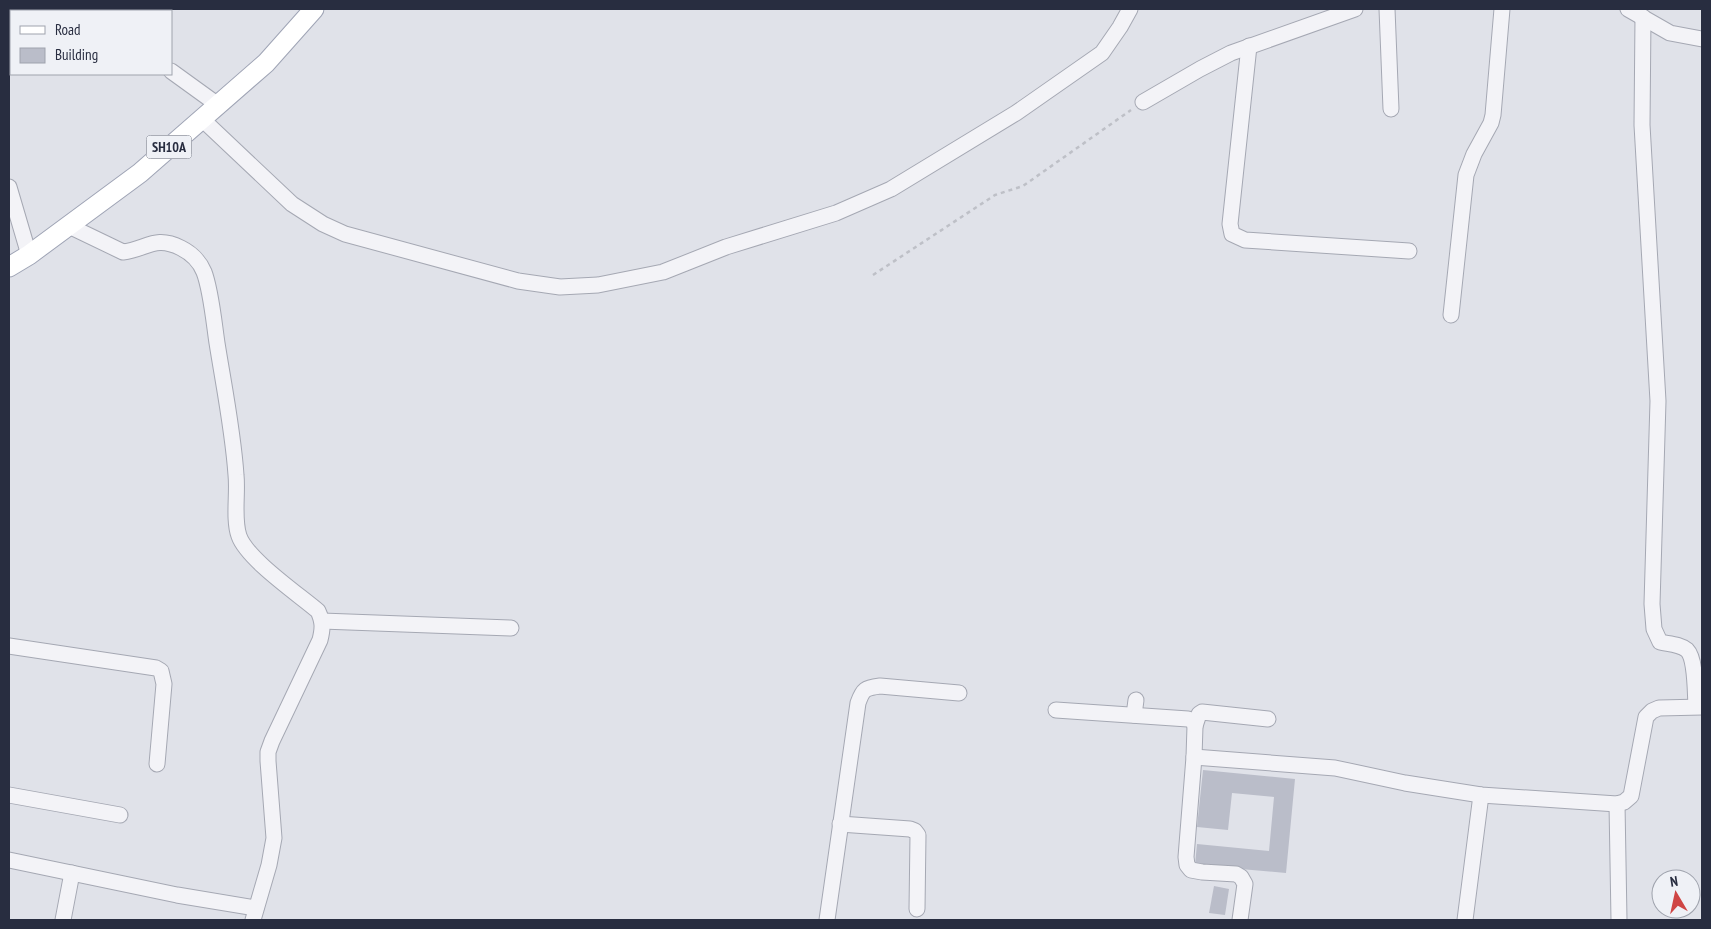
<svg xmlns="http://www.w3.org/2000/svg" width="1711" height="929" font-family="'PT Sans Narrow',sans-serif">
<rect width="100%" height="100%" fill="#e0e2e9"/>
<g fill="#babdc9">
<path d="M1203,770L1295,779L1286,873L1195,865L1197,844L1269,851L1274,797L1232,793L1228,830L1197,827Z"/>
<path d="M1214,886L1229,889L1225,915L1209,913Z"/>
</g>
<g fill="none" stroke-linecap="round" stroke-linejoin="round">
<defs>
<g id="minor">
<path d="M28,9L30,11"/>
<path d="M1387,9L1391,109"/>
<path d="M1628,9L1670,33L1702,39"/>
<path d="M101,11V9"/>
<path d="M1643,17L1642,125L1658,401L1652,604L1654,629L1660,642C1669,644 1680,644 1687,650C1696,659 1695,693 1696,706"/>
<path d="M9,24H11"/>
<path d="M1249,46L1230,224L1232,234L1245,240L1409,251"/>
<path d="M171,71L218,105"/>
<path d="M1143,102L1200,69L1231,53L1355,9"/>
<path d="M202,119L292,204L323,224L345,234L518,281L560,287L598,285L663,272L726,247L836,213L891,189L1016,113L1102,53L1120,27L1130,9"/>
<path d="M9,187L29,255"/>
<path d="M69,226L123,252C147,249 155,235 181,248C191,253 200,262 204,272C211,290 214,323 217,343C224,387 233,431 236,475C238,493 233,519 239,536C247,559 298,594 318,611C323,622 323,628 320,640L272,741L268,752V761L274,838L269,865L253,920"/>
<path d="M1451,315L1466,175L1474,154L1491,123L1493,115L1502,9"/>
<path d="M322,621L511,628"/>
<path d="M9,646L156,668L161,671L164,684L157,764"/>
<path d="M1056,710L1188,719L1193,721L1195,726L1194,757L1186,857L1187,865L1191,870L1202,872L1236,874L1241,877L1245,884L1240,920"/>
<path d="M1134,715L1136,700"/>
<path d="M1195,726L1199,714L1202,712L1268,719"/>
<path d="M1194,757L1335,768L1405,783L1481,795L1617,804L1624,802L1631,796L1646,717L1652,711L1659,708L1702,707"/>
<path d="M9,795L120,815"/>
<path d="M1617,804L1619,920"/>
<path d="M840,824L910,829L915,831L918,835L917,909"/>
<path d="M9,860L177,895L256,908"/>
<path d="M63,920L72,873"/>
<path d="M827,920L858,703C863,689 865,688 880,686L959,693"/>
<path d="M1465,920L1481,795"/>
</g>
<path id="major" d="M9,267L29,255L140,173L266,63L314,9"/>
</defs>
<use href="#minor" stroke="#a5a8b3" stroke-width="17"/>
<use href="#major" stroke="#9fa4b5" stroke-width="21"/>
<path stroke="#bec0c7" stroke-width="2.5" stroke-dasharray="4 4" stroke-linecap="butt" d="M873,275L995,195L1023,186L1131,110"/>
<use href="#minor" stroke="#f3f3f7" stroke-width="15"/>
<use href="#major" stroke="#fff" stroke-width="19"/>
</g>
<g text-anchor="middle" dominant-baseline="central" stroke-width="5" stroke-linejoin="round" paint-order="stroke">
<rect fill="#eff1f6" stroke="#646877" stroke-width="1" x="146.5" y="135.5" width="45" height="23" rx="4"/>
<g font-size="14" font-weight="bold" fill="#282d40">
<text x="169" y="147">SH10A</text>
</g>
</g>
<rect width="1711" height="929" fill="none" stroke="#282d40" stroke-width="20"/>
<rect x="10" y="10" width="162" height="65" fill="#eff1f6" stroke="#9fa3ad"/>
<rect x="20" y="26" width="25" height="8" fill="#ffffff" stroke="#9fa3ad"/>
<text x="55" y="35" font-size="15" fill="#282d40">Road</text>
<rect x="20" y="48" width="25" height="15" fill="#babdc9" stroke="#9fa3ad"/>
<text x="55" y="60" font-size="15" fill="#282d40">Building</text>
<g transform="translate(1676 894) rotate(351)"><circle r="24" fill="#eff1f6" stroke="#9fa3ad"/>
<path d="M0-4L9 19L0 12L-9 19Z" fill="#cf4544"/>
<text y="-8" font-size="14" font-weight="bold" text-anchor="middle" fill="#282d40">N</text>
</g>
</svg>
